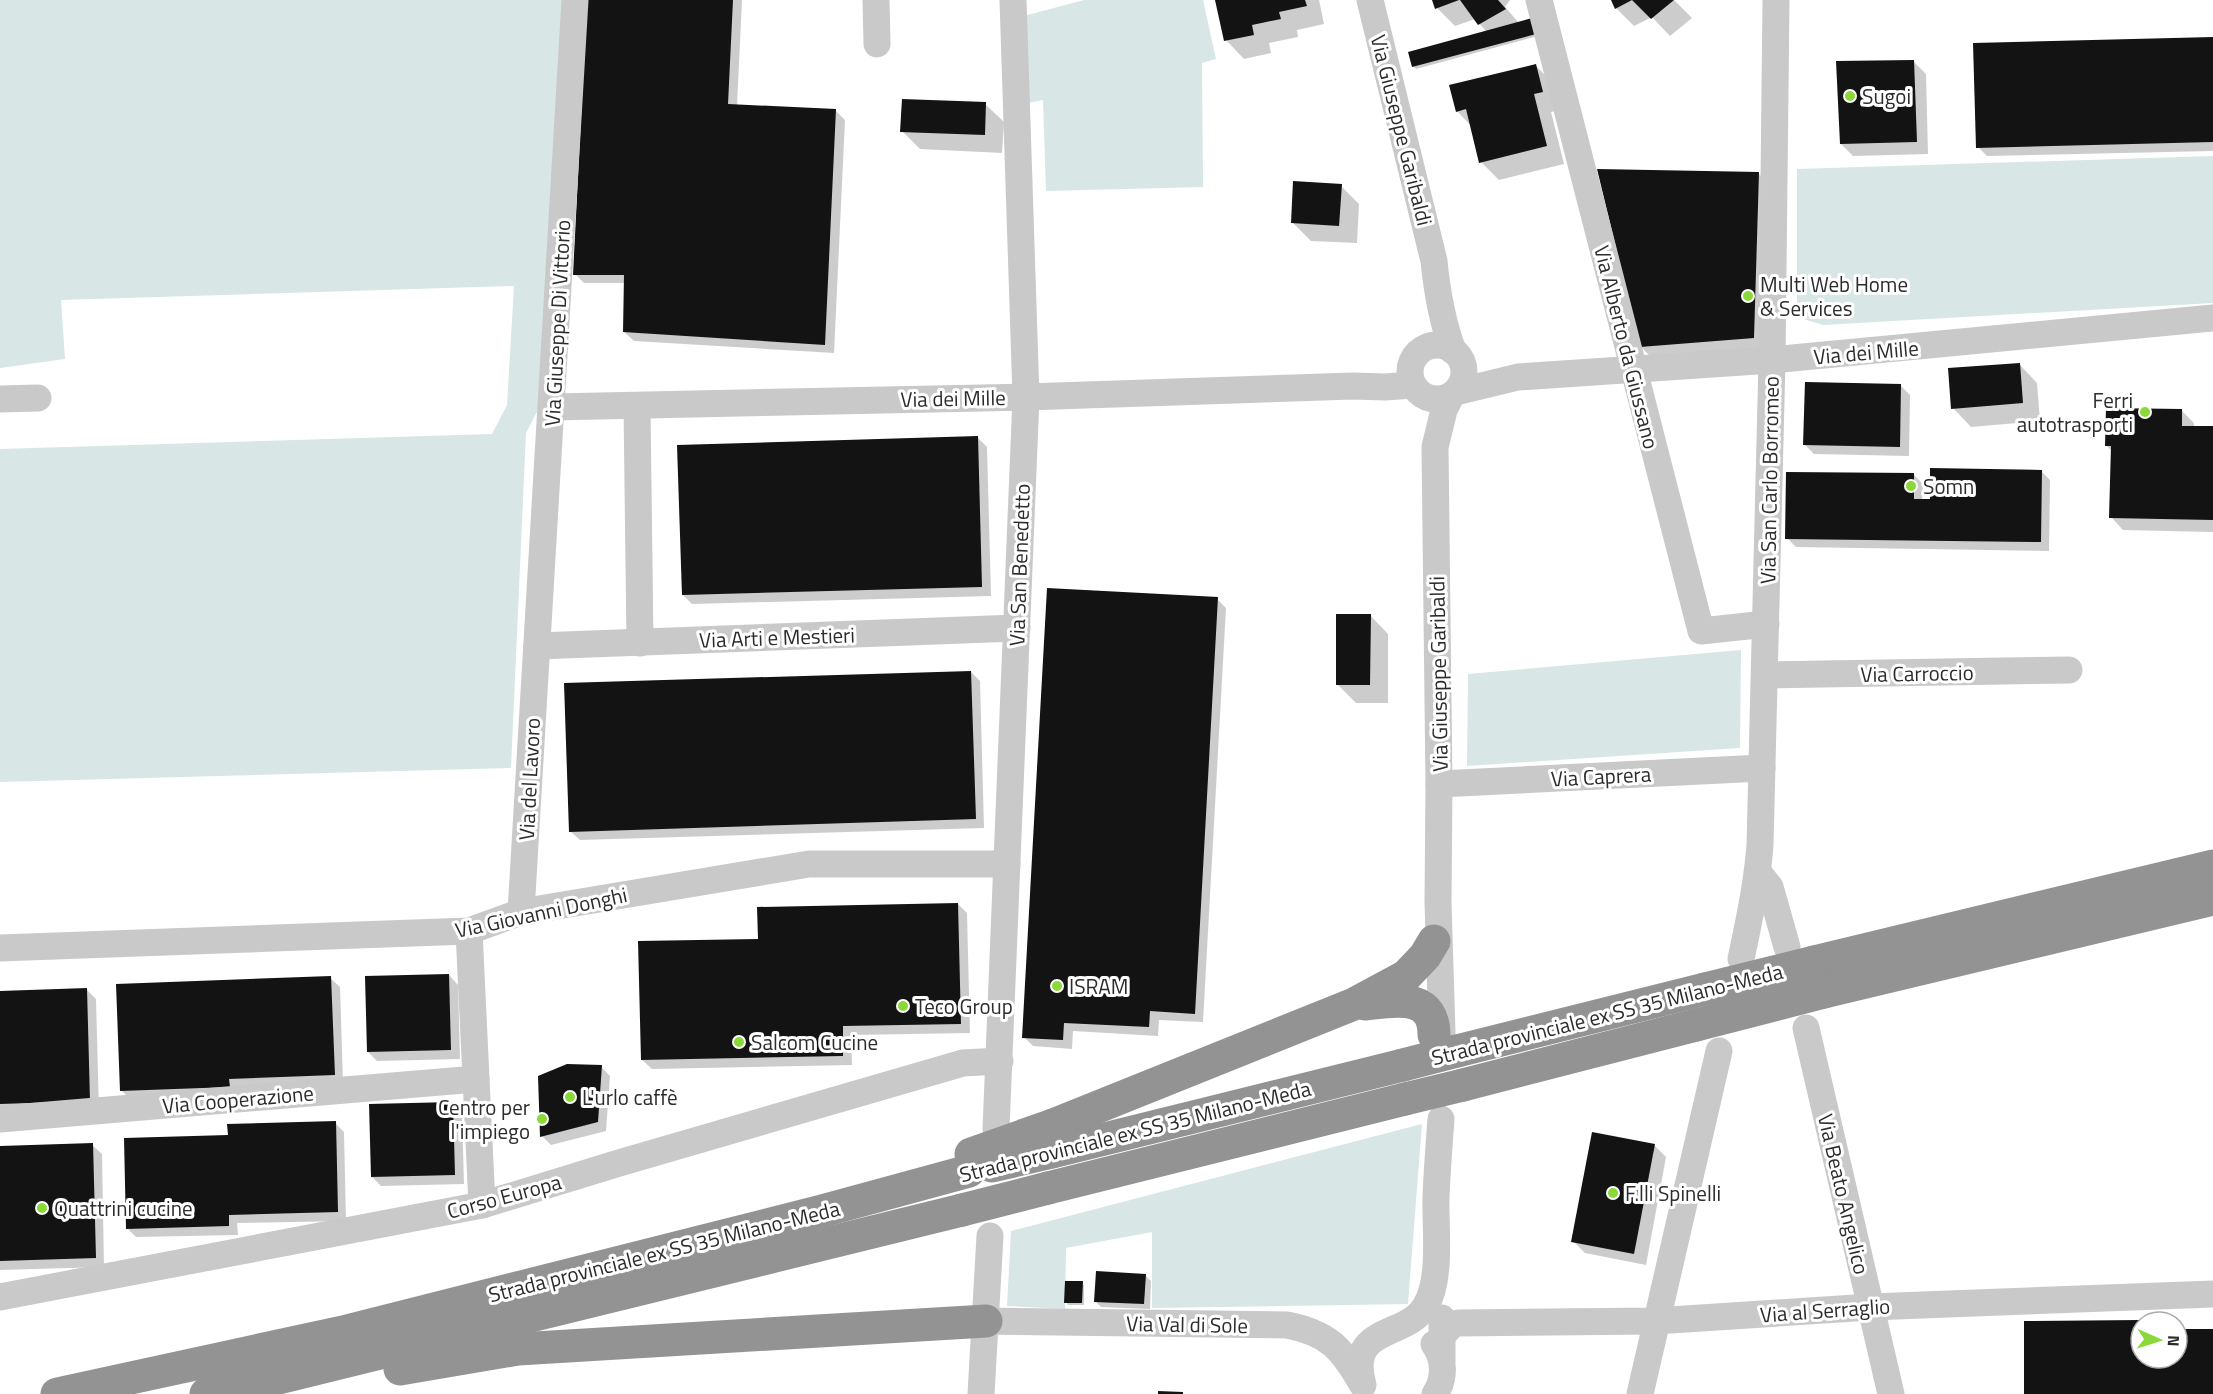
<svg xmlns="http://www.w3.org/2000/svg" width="2213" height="1394" font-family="'Titillium Web',sans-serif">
<rect width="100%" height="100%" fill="#fff"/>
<g fill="#d8e6e6">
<path d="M0,0H563L539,408L526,433L511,768L0,782V449L492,434L507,405L514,286L61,300L65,359L0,368Z"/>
<path d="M1084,0H1203L1216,59L1202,63L1203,187L1046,191L1043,100L1028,103L1024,16Z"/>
<path d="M2213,156V303L1823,325L1797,317V169Z"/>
<path d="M1741,650L1740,748L1467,766L1468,674Z"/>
<path d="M1422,1124L1408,1304L1152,1308V1232L1066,1248L1065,1309L1007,1306L1011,1231Z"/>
</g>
<g fill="#0003">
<path d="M589,0H742L737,106L836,111L845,120L834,353L634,341L624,332L625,283H584L575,274Z"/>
<path d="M1217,0H1319L1324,24L1297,30L1298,37L1269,43L1271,53L1244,59L1226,40Z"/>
<path d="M1434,0H1510L1505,7L1519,23L1538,36L1416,69L1413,66L1487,32L1475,19L1455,26L1437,8Z"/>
<path d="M1612,0H1674L1692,18L1670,36L1652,17L1634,26L1616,8Z"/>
<path d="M2213,39V151L1987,156L1978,147Z"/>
<path d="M1914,62L1926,74L1928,154L1853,156L1841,144Z"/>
<path d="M1535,65L1554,84L1560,110L1551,112L1564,164L1499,180L1481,162L1471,126L1457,111Z"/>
<path d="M985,104L1004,122L1002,153L920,149L902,131Z"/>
<path d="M1758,173L1771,186L1766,349L1653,359L1641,347Z"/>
<path d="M1341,186L1359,204L1357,243L1311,241L1292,222Z"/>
<path d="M2019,364L2037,383L2040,421L1971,427L1953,408Z"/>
<path d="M1901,386L1910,395L1909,456L1814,454L1805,445Z"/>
<path d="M2182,411L2194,423V427L2213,428V532L2123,530L2111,517L2112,451L2106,445Z"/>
<path d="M978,438L987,447L991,596L692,604L683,595Z"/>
<path d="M2041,471L2050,480L2049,551L1796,547L1787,538L1914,475L1923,484L1922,501H1931Z"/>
<path d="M1217,599L1226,608L1203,1022L1159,1020L1158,1036L1073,1031L1072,1049L1033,1046L1024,1037Z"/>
<path d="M1370,615L1388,634V703H1356L1338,685Z"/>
<path d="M971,672L980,681L984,828L580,840L570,831Z"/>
<path d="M958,904L967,913L970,1033L851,1035L852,1065L652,1069L642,1060L759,940Z"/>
<path d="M449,975L458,985L460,1059L377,1061L368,1052Z"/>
<path d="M330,978L340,987L343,1083L130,1099L121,1090Z"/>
<path d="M87,990L96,999L99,1110L0,1113V992Z"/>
<path d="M601,1067L610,1076L606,1131L551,1145L542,1136Z"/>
<path d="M453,1103L462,1112L464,1184L381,1186L372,1177Z"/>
<path d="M335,1123L344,1132L346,1221L237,1223L238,1235L136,1237L127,1228L229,1137Z"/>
<path d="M92,1145L102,1154L104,1267L0,1270V1147Z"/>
<path d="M1654,1145L1666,1157L1646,1265L1585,1253L1573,1241Z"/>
<path d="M1145,1275L1151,1281L1150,1309L1101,1307L1095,1301Z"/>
<path d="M1082,1283L1084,1285V1305H1068L1066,1302Z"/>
</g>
<g fill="#131313">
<path d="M587,0H733L728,104L836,109L825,345L623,332L624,275H573Z"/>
<path d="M1215,0H1305L1307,6L1279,12L1281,19L1252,25L1254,35L1224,41Z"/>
<path d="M1432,0H1459L1435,9Z"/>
<path d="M1460,0H1498L1506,9L1478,25Z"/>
<path d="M1611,0H1632L1615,9Z"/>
<path d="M1632,0H1674L1651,19Z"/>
<path d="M1532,18L1536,34L1412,67L1408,52Z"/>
<path d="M2213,37V142L1976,148L1973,43Z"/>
<path d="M1914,60L1917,142L1840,144L1836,61Z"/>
<path d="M1536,64L1543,92L1534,94L1547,146L1479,163L1466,109L1456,112L1449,85Z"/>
<path d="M902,99L986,102L985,135L900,132Z"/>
<path d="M1597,169L1759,172L1754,338L1640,347Z"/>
<path d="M1293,181L1342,184L1339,226L1291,223Z"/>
<path d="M2020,363L2023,403L1951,409L1948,368Z"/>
<path d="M1805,382L1901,384L1900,447L1803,445Z"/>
<path d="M2106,408L2182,409V426H2213V520L2109,518L2111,446H2105Z"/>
<path d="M978,436L982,587L682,595L677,445Z"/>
<path d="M1930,468L2042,470L2041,542L1785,539L1786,472L1914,473V499H1930Z"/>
<path d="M1047,588L1218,597L1195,1014L1150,1011L1149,1027L1064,1023L1063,1040L1022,1038Z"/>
<path d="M1336,614H1371L1370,685H1336Z"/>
<path d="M971,671L976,819L569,832L564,683Z"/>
<path d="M958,903L961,1024L843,1026V1056L641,1060L638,941L758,939L757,907Z"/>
<path d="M449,974L451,1050L367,1052L365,976Z"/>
<path d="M331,976L335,1075L229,1079L230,1087L120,1091L116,984Z"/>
<path d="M87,988L90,1101L0,1104V991Z"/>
<path d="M567,1064L602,1065L598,1122L540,1137L538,1076Z"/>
<path d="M453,1102L455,1175L371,1177L369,1104Z"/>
<path d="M336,1121L338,1212L229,1215V1226L126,1229L124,1138L228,1135L227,1124Z"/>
<path d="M1592,1132L1655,1144L1634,1254L1571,1242Z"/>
<path d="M93,1143L96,1258L0,1261V1146Z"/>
<path d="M1096,1271L1146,1274L1144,1304L1094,1302Z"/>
<path d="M1065,1281H1083L1082,1303H1064Z"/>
<path d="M2141,1320V1358H2177V1329H2213V1394H2024V1321Z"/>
<path d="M1158,1391L1183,1392V1394H1158Z"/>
</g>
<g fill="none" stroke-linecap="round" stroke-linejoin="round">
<g stroke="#c9c9c9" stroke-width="27">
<path d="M876,0L877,44"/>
<path d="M1370,0L1434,261C1437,292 1442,321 1453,351"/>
<path d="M1539,0L1701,631L1766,624"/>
<circle cx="1437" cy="372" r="27"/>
<path d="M1456,392L1518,377L1772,360L2213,318"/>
<path d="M0,399L38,398"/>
<path d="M637,406L640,643"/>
<path d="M552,407L1026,397L1353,386L1385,387L1413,385"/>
<path d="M537,646L1017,628"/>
<path d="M1765,675L2069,670"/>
<path d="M1439,784L1762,768"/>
<path d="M1758,872L1770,887L1787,947"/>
<path d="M521,912L575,0"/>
<path d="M469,931L482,1205"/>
<path d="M0,948L469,931L521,912L809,864H1007"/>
<path d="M1741,959C1749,921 1757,884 1760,845L1772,360L1776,0"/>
<path d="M1806,1028L1891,1394"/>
<path d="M1442,1033L1438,902L1439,784L1435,447L1444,410L1451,396"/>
<path d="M0,1119L476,1079"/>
<path d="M996,1129L1026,397L1013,0"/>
<path d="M0,1297L482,1205L619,1163L963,1063L1000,1061"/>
<path d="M986,1321L1287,1325C1328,1333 1342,1348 1362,1384"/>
<path d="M1442,1336L1452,1325L1458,1323L1655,1321L1870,1307L2213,1294"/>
<path d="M1434,1344C1445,1359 1445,1379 1435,1394"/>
<path d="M1442,1360V1318"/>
<path d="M1363,1385C1346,1324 1408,1339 1426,1305C1442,1278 1435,1227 1436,1197C1437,1171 1439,1145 1441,1119"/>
<path d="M981,1394L990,1236"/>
<path d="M1640,1394L1719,1051"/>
</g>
<g stroke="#939393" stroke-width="33">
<path d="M1814,962L2213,866"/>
<path d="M1824,992L2213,899"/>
<path d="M1365,1004C1394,1001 1434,992 1434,1035"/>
<path d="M1457,1051L1705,989"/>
<path d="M1463,1085L1696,1025"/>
<path d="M1053,1125L1354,1004L1406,976L1425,956L1434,941"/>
<path d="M1052,1152L1403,1065"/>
<path d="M1048,1188L1405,1099"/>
<path d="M400,1369L518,1349L986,1321"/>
<path d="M57,1394L347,1331L822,1211L969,1171"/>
<path d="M206,1394L246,1386L962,1210"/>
</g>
<g stroke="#939393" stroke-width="33">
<path d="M1705,989L1814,962"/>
<path d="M1696,1025L1824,992"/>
<path d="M1403,1065L1457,1051"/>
<path d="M1405,1099L1463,1085"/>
<path d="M971,1154L1053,1125"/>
<path d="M992,1166L1052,1152"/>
<path d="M962,1210L1048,1188"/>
</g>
</g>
<g fill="#8bd939" stroke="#fff" stroke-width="2">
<circle cx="1850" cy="96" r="6"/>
<circle cx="1748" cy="296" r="6"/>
<circle cx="2145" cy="412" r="6"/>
<circle cx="1911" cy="486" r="6"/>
<circle cx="1057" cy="986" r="6"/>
<circle cx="903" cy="1006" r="6"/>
<circle cx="739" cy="1042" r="6"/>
<circle cx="570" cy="1097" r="6"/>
<circle cx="542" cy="1119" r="6"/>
<circle cx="1613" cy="1193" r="6"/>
<circle cx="42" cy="1208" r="6"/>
</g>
<g text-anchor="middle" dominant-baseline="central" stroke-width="6" stroke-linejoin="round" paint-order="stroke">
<g font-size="21" fill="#2c2c2c" stroke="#fff" text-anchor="start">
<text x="1862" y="96">Sugoi</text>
<text x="1760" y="284">Multi Web Home<tspan x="1760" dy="24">&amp; Services</tspan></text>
<text x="2133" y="400" text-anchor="end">Ferri<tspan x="2133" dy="24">autotrasporti</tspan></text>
<text x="1923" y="486">Somn</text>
<text x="1069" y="986">ISRAM</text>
<text x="915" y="1006">Teco Group</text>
<text x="751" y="1042">Salcom Cucine</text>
<text x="582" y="1097">L'urlo caffè</text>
<text x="530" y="1107" text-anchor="end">Centro per<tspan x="530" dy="24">l'impiego</tspan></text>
<text x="1625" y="1193">F.lli Spinelli</text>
<text x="54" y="1208">Quattrini cucine</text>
</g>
<g font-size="21" fill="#2c2c2c" stroke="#fff">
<text transform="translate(1402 130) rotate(76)">Via Giuseppe Garibaldi</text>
<text transform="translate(557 323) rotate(-87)">Via Giuseppe Di Vittorio</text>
<text transform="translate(1627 347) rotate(76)">Via Alberto da Giussano</text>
<text transform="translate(1866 352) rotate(-5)">Via dei Mille</text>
<text transform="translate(953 398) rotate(-1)">Via dei Mille</text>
<text transform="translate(1769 480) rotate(-89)">Via San Carlo Borromeo</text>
<text transform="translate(1019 565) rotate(-88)">Via San Benedetto</text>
<text transform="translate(777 637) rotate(-2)">Via Arti e Mestieri</text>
<text transform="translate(1917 673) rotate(-1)">Via Carroccio</text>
<text transform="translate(1438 674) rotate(-91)">Via Giuseppe Garibaldi</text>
<text transform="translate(1601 776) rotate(-3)">Via Caprera</text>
<text transform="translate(529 779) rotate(-87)">Via del Lavoro</text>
<text transform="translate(541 912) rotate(-12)">Via Giovanni Donghi</text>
<text transform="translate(1607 1014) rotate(-14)">Strada provinciale ex SS 35 Milano-Meda</text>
<text transform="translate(238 1099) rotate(-5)">Via Cooperazione</text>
<text transform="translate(1135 1131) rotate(-14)">Strada provinciale ex SS 35 Milano-Meda</text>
<text transform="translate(1844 1194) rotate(77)">Via Beato Angelico</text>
<text transform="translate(504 1196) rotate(-15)">Corso Europa</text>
<text transform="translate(664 1251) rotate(-14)">Strada provinciale ex SS 35 Milano-Meda</text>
<text transform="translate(1825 1310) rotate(-4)">Via al Serraglio</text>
<text transform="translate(1187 1324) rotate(1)">Via Val di Sole</text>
</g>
</g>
<g transform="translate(2159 1340) rotate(93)"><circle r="28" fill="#ffffff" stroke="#ababab" stroke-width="1.5"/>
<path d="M0-4.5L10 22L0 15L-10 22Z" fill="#8bd939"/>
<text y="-9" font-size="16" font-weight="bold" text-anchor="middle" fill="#2c2c2c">N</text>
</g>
</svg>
